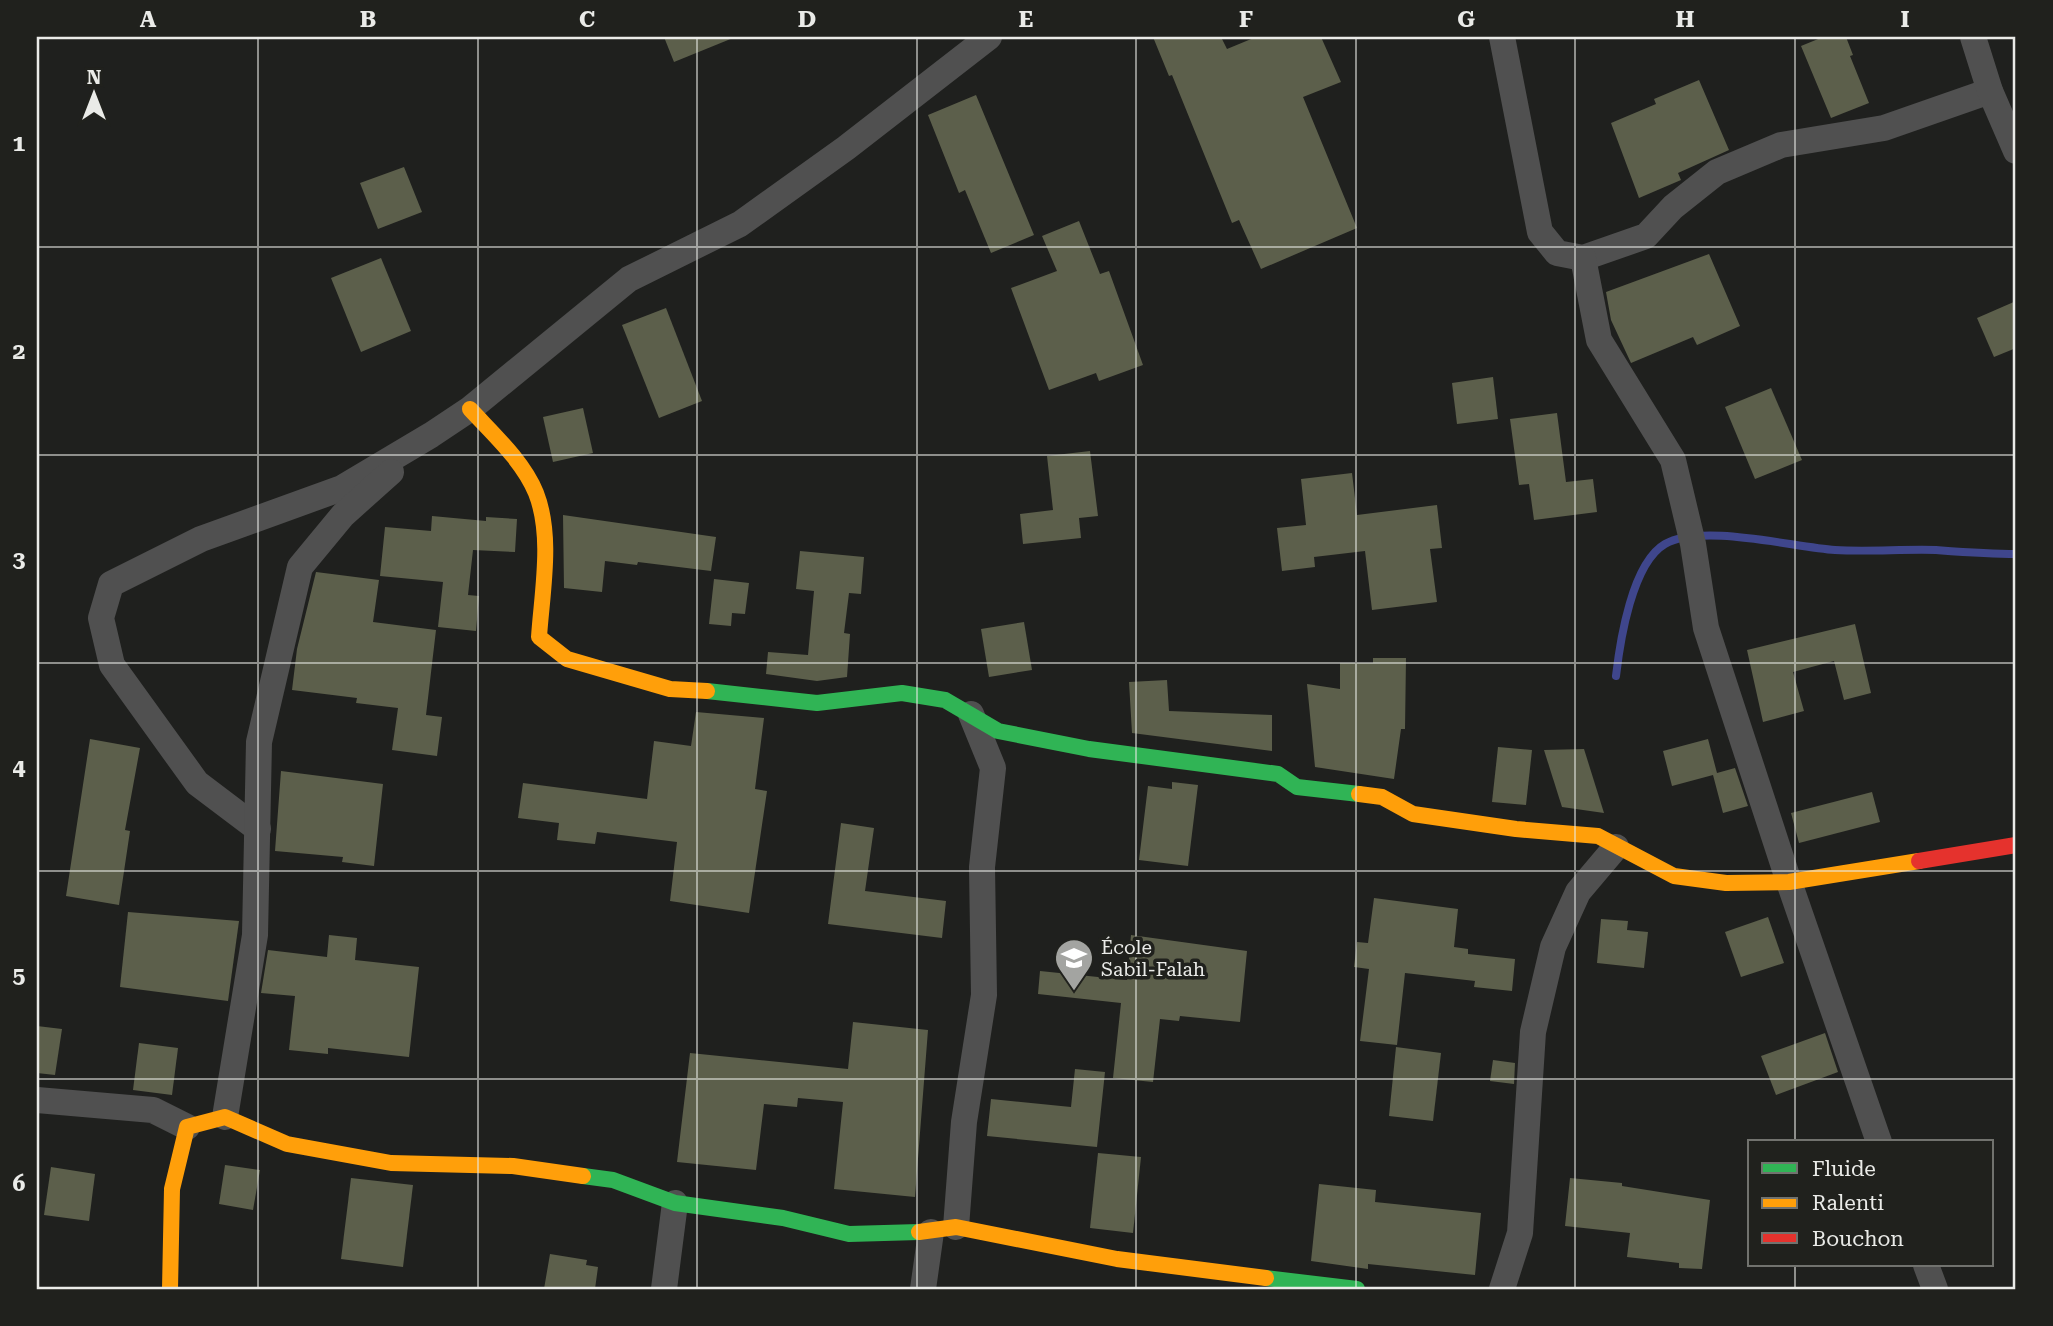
<svg xmlns="http://www.w3.org/2000/svg" width="2053" height="1326" font-family="'Roboto Serif',serif">
<rect width="100%" height="100%" fill="#1f201e"/>
<g fill="none" stroke-linecap="round" stroke-linejoin="round">
<path stroke="#3f468c" stroke-width="8" d="M1616,676C1620,641 1632,563 1665,544C1702,523 1792,547 1835,550C1868,552 1902,549 1936,550C1963,552 1989,554 2016,554"/>
</g>
<g fill="#5c5f4b">
<path d="M664,37H733V38L674,62Z"/>
<path d="M1153,37H1221L1227,49L1256,37H1321L1341,82L1303,97L1357,228L1261,269L1239,220L1232,223L1172,75L1169,76Z"/>
<path d="M1823,37H1846L1853,55L1850,56L1869,103L1831,118L1801,46Z"/>
<path d="M1699,80L1729,150L1678,173L1681,180L1639,198L1611,123L1656,104L1654,99Z"/>
<path d="M976,95L1034,235L991,253L965,190L959,193L928,115Z"/>
<path d="M404,167L422,212L378,229L360,183Z"/>
<path d="M1079,221L1100,274L1109,271L1143,365L1099,381L1096,373L1049,390L1011,288L1057,271L1042,236Z"/>
<path d="M1709,254L1740,326L1697,345L1693,337L1631,363L1611,320L1606,292Z"/>
<path d="M381,258L411,331L361,352L331,278Z"/>
<path d="M2016,301V348L1994,357L1977,318Z"/>
<path d="M666,308L702,401L659,418L622,325Z"/>
<path d="M1493,377L1498,419L1457,424L1452,383Z"/>
<path d="M1771,388L1802,460L1755,479L1725,407Z"/>
<path d="M583,408L593,453L553,462L543,417Z"/>
<path d="M1557,413L1566,482L1593,479L1597,512L1534,520L1529,484L1519,485L1510,419Z"/>
<path d="M1090,451L1098,516L1079,518L1081,538L1023,544L1020,514L1053,510L1047,456Z"/>
<path d="M1352,473L1357,515L1437,505L1442,548L1430,549L1437,602L1372,610L1365,551L1314,557L1315,567L1282,571L1277,528L1306,525L1301,479Z"/>
<path d="M563,515L716,537L711,571L638,562L637,565L605,561L602,592L564,588Z"/>
<path d="M432,516L486,521V517L517,519L515,552L473,550L468,595L479,596L476,631L438,627L443,582L380,576L385,527L431,531Z"/>
<path d="M800,551L864,557L861,594L849,593L844,633L850,634L847,677L817,681L766,674L768,652L808,655L814,591L796,589Z"/>
<path d="M316,572L379,580L373,622L436,630L426,715L442,717L437,756L392,750L398,708L356,703L357,698L292,690L297,649Z"/>
<path d="M714,579L749,583L745,614L732,613L731,626L709,624Z"/>
<path d="M1024,622L1032,670L989,677L981,629Z"/>
<path d="M1855,624L1871,693L1844,700L1834,661L1793,672L1804,711L1763,722L1747,650Z"/>
<path d="M1373,658H1406L1405,729H1401L1394,779L1315,767L1307,684L1340,689V663H1373Z"/>
<path d="M1167,680L1169,711L1272,715V751L1132,733L1129,682Z"/>
<path d="M696,712L764,718L755,789L767,791L749,913L670,901L677,842L597,832L595,844L557,840L559,823L518,818L523,783L647,799L654,741L691,746Z"/>
<path d="M90,739L140,748L125,830L130,831L119,905L66,896Z"/>
<path d="M1708,739L1717,773L1735,768L1748,806L1723,813L1713,775L1672,786L1663,751Z"/>
<path d="M1498,747L1532,750L1526,805L1492,802Z"/>
<path d="M1584,749L1604,813L1562,807L1544,750Z"/>
<path d="M281,771L383,784L374,866L342,862L343,857L275,851Z"/>
<path d="M1172,782L1198,785L1188,866L1139,860L1148,786L1172,789Z"/>
<path d="M1872,792L1880,822L1799,843L1791,813Z"/>
<path d="M841,823L874,828L865,891L946,901L942,938L828,924Z"/>
<path d="M1374,898L1458,909L1454,947L1468,949V954L1515,959L1512,991L1474,987L1475,981L1405,973L1397,1045L1360,1041L1369,969L1354,967L1357,942L1368,943Z"/>
<path d="M128,912L239,921L228,1001L120,987Z"/>
<path d="M1768,917L1784,963L1741,977L1725,932Z"/>
<path d="M1601,919L1628,921L1627,930L1648,932L1644,968L1597,963Z"/>
<path d="M329,935L357,938L355,960L419,967L409,1057L328,1048V1054L289,1050L295,996L261,993L268,950L327,957Z"/>
<path d="M1131,935L1247,951L1240,1022L1180,1016L1179,1021L1160,1019L1153,1082L1113,1078L1121,1003L1038,994L1040,971L1127,980Z"/>
<path d="M853,1022L928,1030L915,1197L834,1189L843,1102L798,1098L797,1107L764,1104L756,1170L677,1162L690,1053L848,1069Z"/>
<path d="M37,1026L62,1029L55,1075L37,1073Z"/>
<path d="M1825,1033L1838,1072L1776,1095L1761,1056Z"/>
<path d="M139,1043L178,1048L172,1095L133,1090Z"/>
<path d="M1396,1047L1441,1053L1433,1121L1389,1116Z"/>
<path d="M1493,1060L1515,1063L1514,1084L1490,1081Z"/>
<path d="M1075,1069L1105,1072L1097,1147L987,1136L991,1099L1071,1107Z"/>
<path d="M1098,1153L1141,1157L1133,1233L1090,1228Z"/>
<path d="M225,1165L260,1170L253,1210L219,1204Z"/>
<path d="M51,1167L95,1174L89,1221L44,1215Z"/>
<path d="M351,1178L413,1185L403,1267L341,1259Z"/>
<path d="M1570,1178L1622,1183V1186L1710,1200L1702,1269L1679,1268V1263L1627,1257L1630,1233L1565,1226Z"/>
<path d="M1319,1184L1376,1190L1375,1202L1481,1213L1475,1275L1368,1264V1269L1311,1261Z"/>
<path d="M550,1254L587,1260L586,1265L598,1267L595,1289H544Z"/>
</g>
<g fill="none" stroke-linecap="round" stroke-linejoin="round">
<g stroke="#505050" stroke-width="26">
<path d="M1502,37L1540,232L1557,253L1583,258L1646,236L1673,207L1717,172L1781,145L1884,128L1990,91"/>
<path d="M1973,37L1990,91L2016,151"/>
<path d="M1583,258L1599,340L1673,460L1693,544L1706,628L1789,882L1879,1142"/>
<path d="M258,829L197,783L112,665L101,618L111,584L201,539L342,488L431,435L470,409L629,279L740,224L846,148L989,37"/>
<path d="M37,1100L153,1110L187,1127"/>
<path d="M225,1117L255,935L259,742L300,567L343,515L391,472"/>
<path d="M956,1227L964,1122L984,995L982,867L993,768L971,714"/>
<path d="M1926,1265L1935,1289"/>
<path d="M664,1289L675,1203"/>
<path d="M923,1289L931,1232"/>
<path d="M1502,1289L1520,1233L1533,1032L1553,947L1578,892L1616,847"/>
</g>
<g stroke="#30b455" stroke-width="16">
<path d="M707,691L817,703L902,693L945,700L998,731L1089,749L1278,774L1297,787L1359,794"/>
<path d="M583,1176L613,1180L675,1203L783,1218L849,1234L919,1232"/>
<path d="M1266,1278L1357,1289"/>
</g>
<g stroke="#ff9f0a" stroke-width="16">
<path d="M470,409C493,434 523,461 536,493C553,536 542,592 539,637L567,659L670,689L707,691"/>
<path d="M1359,794L1382,797L1413,814L1516,829L1598,836L1674,876L1726,883L1789,882L1919,861"/>
<path d="M919,1232L956,1227L1117,1259L1266,1278"/>
<path d="M170,1289L172,1189L187,1127L225,1117L287,1144L391,1163L513,1166L583,1176"/>
</g>
<path stroke="#e5322d" stroke-width="16" d="M1919,861L2016,845"/>
</g>
<path fill="none" stroke="#eaebe8" stroke-width="2" stroke-opacity="0.55" d="M258,37V1289M478,37V1289M697,37V1289M917,37V1289M1136,37V1289M1356,37V1289M1575,37V1289M1795,37V1142M37,247H2016M37,455H2016M37,663H2016M37,871H2016M37,1079H2016M1795,1265V1289"/>
<defs>
<symbol id="school-pin" viewBox="-11 -11 22 30"><path d="M0 17L-7.5 6A9.5 9.5 0 1 1 7.5 6Z" fill="#a3a4a1" stroke="#20211d"/><path d="M0-5L7-2L0 1L-7-2ZM-4 1L0 2.5L4 1V4Q0 6-4 4Z" fill="#fff"/></symbol>
</defs>
<g fill-rule="evenodd">
<use href="#school-pin" x="1052" y="936" width="44" height="60"/>
</g>
<g text-anchor="middle" dominant-baseline="central" stroke-width="7" stroke-linejoin="round" paint-order="stroke">
<g font-size="19" fill="#eaebe8" stroke="#20211d" text-anchor="start">
<text x="1101" y="947">École<tspan x="1101" dy="22">Sabil-Falah</tspan></text>
</g>
</g>
<rect width="2053" height="1326" fill="none" stroke="#20211d" stroke-width="77"/>
<rect x="1748" y="1140" width="245" height="126" fill="#20211d" stroke="#71726e" stroke-width="2"/>
<rect x="1762" y="1163" width="35" height="10" fill="#30b455" stroke="#71726e" stroke-width="2"/>
<text x="1812" y="1176" font-size="21" fill="#eaebe8">Fluide</text>
<rect x="1762" y="1198" width="35" height="10" fill="#ff9f0a" stroke="#71726e" stroke-width="2"/>
<text x="1812" y="1210" font-size="21" fill="#eaebe8">Ralenti</text>
<rect x="1762" y="1233" width="35" height="10" fill="#e5322d" stroke="#71726e" stroke-width="2"/>
<text x="1812" y="1246" font-size="21" fill="#eaebe8">Bouchon</text>
<g transform="translate(94 94)" stroke="#20211d" stroke-width="5" paint-order="stroke">
<path d="M0-5L12 26L0 18L-12 26Z" fill="#eaebe8"/>
<text y="-10" font-size="19" font-weight="bold" text-anchor="middle" fill="#eaebe8">N</text>
</g>
<rect x="38" y="38" width="1976" height="1250" fill="none" stroke="#eaebe8" stroke-width="2.5"/>
<g font-size="23" text-anchor="middle" font-weight="bold" fill="#eaebe8">
<text x="148" y="27">A</text>
<text x="368" y="27">B</text>
<text x="587" y="27">C</text>
<text x="807" y="27">D</text>
<text x="1026" y="27">E</text>
<text x="1246" y="27">F</text>
<text x="1466" y="27">G</text>
<text x="1685" y="27">H</text>
<text x="1905" y="27">I</text>
<text x="19" y="151">1</text>
<text x="19" y="359">2</text>
<text x="19" y="567">3</text>
<text x="19" y="775">4</text>
<text x="19" y="983">5</text>
<text x="19" y="1191">6</text>
</g>
</svg>
